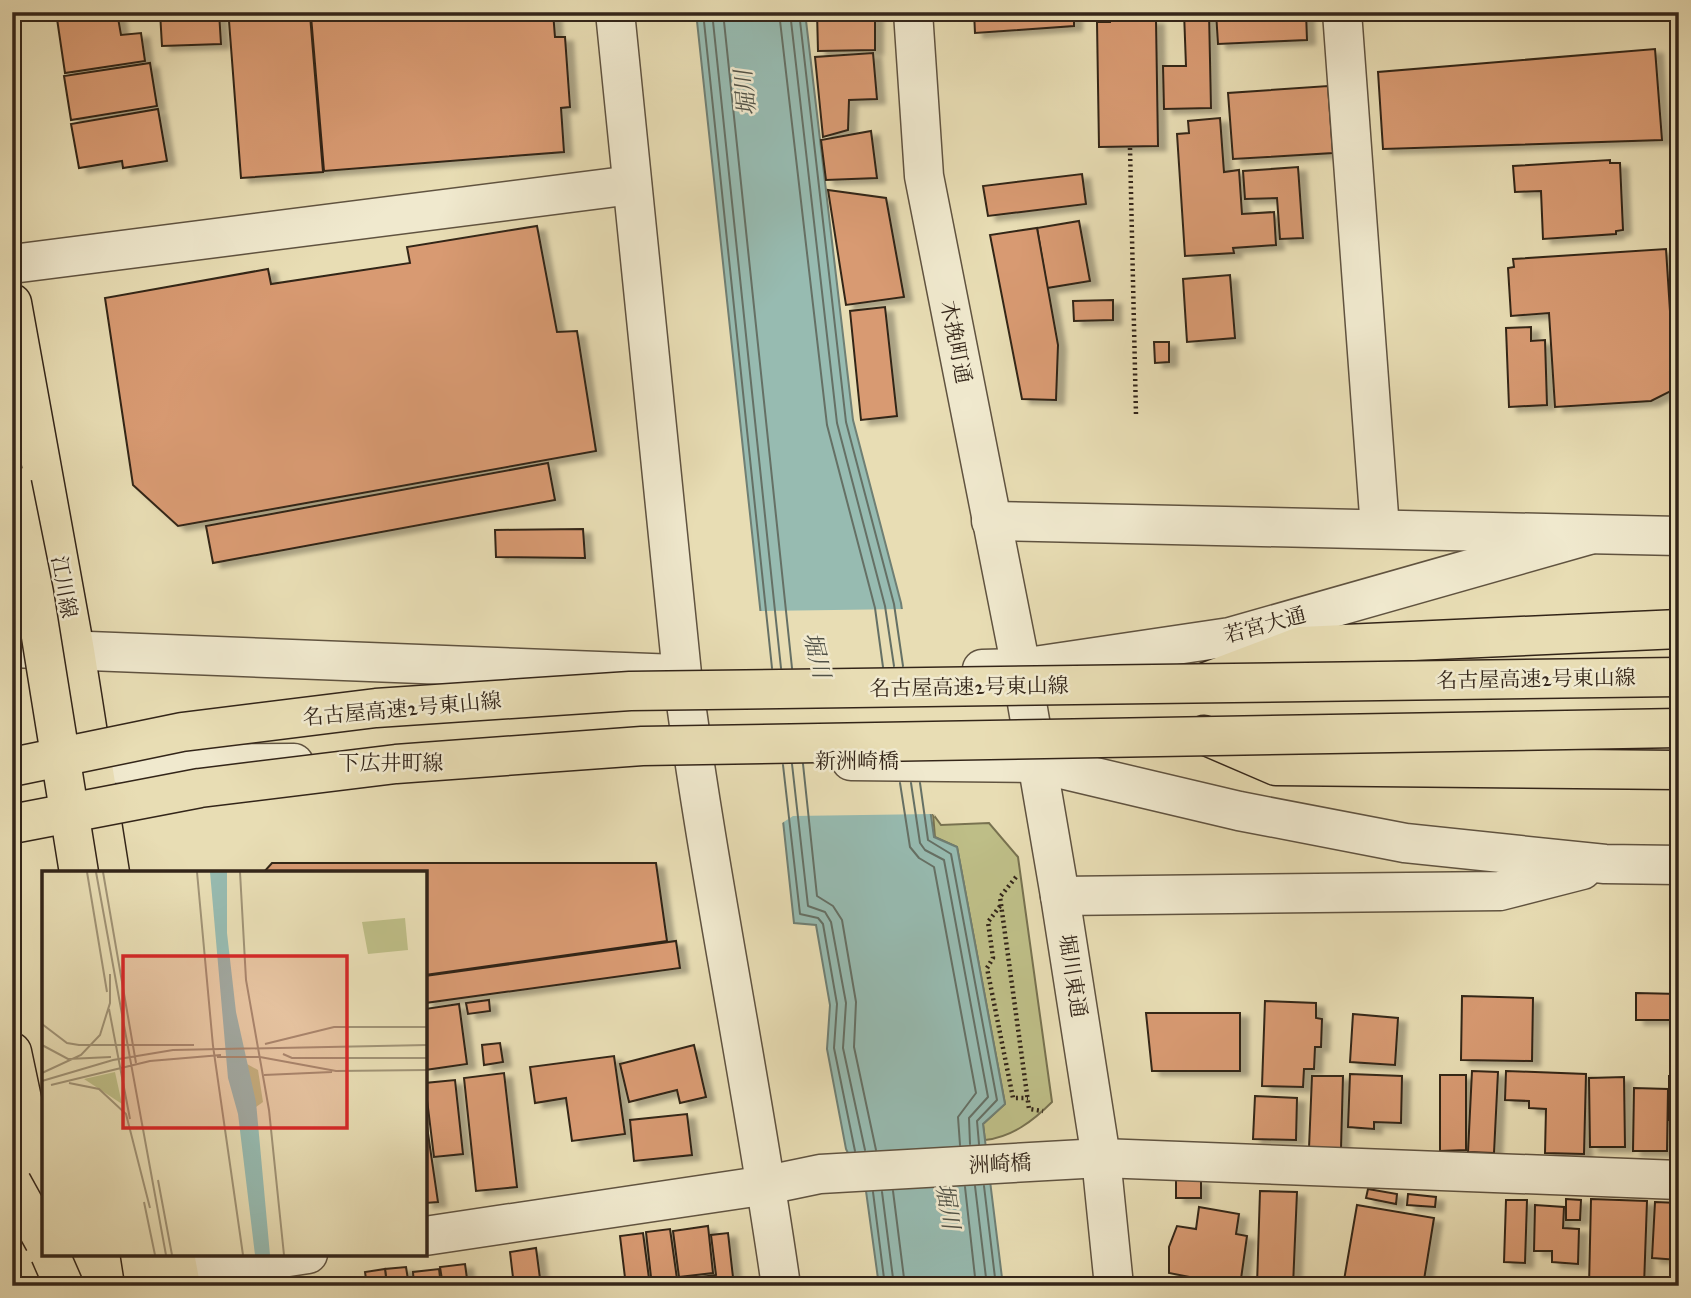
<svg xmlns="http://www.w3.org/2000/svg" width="1691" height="1298" font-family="'IM FELL Great Primer','Noto Serif JP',serif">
<defs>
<filter id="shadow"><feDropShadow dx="8" dy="4.5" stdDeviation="2" flood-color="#0004"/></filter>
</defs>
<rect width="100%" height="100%" fill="#e8ddb4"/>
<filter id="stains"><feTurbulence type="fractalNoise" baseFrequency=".00286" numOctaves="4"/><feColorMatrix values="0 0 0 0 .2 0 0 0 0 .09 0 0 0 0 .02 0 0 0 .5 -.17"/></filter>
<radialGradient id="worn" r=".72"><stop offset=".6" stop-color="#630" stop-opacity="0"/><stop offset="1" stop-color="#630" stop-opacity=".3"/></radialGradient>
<path fill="#bebe87" stroke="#787250" stroke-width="2" d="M933,814L941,825L989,823L1018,857L1052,1102C1033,1121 1012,1137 985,1140L983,1124L1005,1104L957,847L935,837Z"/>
<path fill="#97bbb1" stroke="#6f7f74" stroke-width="2" d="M696,12H805L853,420L901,603L934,837L957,847L1005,1104L983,1124L1003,1286H879L866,1191L846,1149L827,1049L830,1005L816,925L794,923Z"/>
<path fill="#e8ddb4" d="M905,609L935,817L933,814L793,816L779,825L755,611Z"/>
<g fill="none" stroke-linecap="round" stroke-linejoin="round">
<g stroke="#657065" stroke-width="2">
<path d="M703,12L772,668"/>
<path d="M712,12L781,668"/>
<path d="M723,12L792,668"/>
<path d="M779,12L827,425L875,608L883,667"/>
<path d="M790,12L837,423L885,606L894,666"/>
<path d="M799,12L846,422L894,604L903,666"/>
<path d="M792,764L808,906L825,912L831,922L846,1003L843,1048L865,1150"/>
<path d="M803,764L817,896L833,906L842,920L856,1002L854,1047L876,1150"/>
<path d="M783,765L800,914L818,918L823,924L837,1004L834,1048L855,1151"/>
<path d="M900,783L910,847L919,858L934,867L976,1093L958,1117L960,1145"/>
<path d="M911,783L920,843L925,850L944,860L988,1097L969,1118L970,1144"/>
<path d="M920,783L928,840L951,854L997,1100L977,1121L979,1144"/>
<path d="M975,1186L987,1286"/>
<path d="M984,1186L996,1286"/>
<path d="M965,1187L976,1286"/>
<path d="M893,1191L905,1286"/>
<path d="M873,1192L885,1286"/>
<path d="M882,1192L894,1286"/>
</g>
</g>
<g fill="#d89a72" stroke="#332519" stroke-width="2" filter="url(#shadow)">
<path d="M56,12H117L121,35L141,33L145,61L65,73Z"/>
<path d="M160,12H219L221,44L162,46Z"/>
<path d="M359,12H553L555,37H565L570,107L561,108L564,152L324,171L311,16Z"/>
<path d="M817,12H875V50L818,51Z"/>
<path d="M974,12H1074V26L975,33Z"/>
<path d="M1110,12H1142V20H1156L1158,146L1099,147L1097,22H1110Z"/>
<path d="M1184,12H1209L1211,108L1164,109L1163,66H1186Z"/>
<path d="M1216,12H1306L1307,40L1218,44Z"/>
<path d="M310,15L323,172L241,178L229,21Z"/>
<path d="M1655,49L1662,140L1383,149L1378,72Z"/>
<path d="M873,53L877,99L849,100L848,130L823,137L815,57Z"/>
<path d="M150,63L157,106L71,120L64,76Z"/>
<path d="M1328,86L1333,153L1233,159L1228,93Z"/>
<path d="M158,109L167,161L123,168L122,161L79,168L71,124Z"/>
<path d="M1220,118L1224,172L1239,170L1242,214L1274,212L1276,245L1233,248L1234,253L1185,256L1177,134L1189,133L1188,121Z"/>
<path d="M871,131L877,178L826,180L821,140Z"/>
<path d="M1610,160V163H1620L1623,230L1616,231V234L1543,239L1541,191L1515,192L1513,166Z"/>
<path d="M1298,167L1303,238L1280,239L1277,198L1245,199L1243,171Z"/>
<path d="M1082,174L1086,204L988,216L983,186Z"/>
<path d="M828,190L886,198L904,297L846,305Z"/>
<path d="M1079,221L1090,281L1047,288L1037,228Z"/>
<path d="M537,226L557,332L577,331L596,451L178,526L133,485L105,298L268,269L271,284L410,263L407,247Z"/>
<path d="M1037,228L1058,345L1056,400L1022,399L990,235Z"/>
<path d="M1666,249L1675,389L1651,401L1555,407L1549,313L1511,316L1508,268L1514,267L1513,259Z"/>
<path d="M1230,275L1235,338L1187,342L1183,279Z"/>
<path d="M1113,300V320L1074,321L1073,301Z"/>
<path d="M885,307L897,416L861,420L850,311Z"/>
<path d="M1531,327V341L1545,340L1547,405L1509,407L1506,328Z"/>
<path d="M1154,342H1169V362L1155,363Z"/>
<path d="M548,463L555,500L213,563L206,526Z"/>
<path d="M583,529L585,558L496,557L495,530Z"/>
<path d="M272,863H656L667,941L425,975V873H263Z"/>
<path d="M676,941L680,968L425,1003V976Z"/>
<path d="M1636,993L1679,994V1020H1636Z"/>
<path d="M1462,996L1533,998L1532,1061L1461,1060Z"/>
<path d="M489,1000L490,1011L468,1014L466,1003Z"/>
<path d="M1265,1001L1316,1003V1018L1322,1019L1321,1047H1315L1314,1069H1304L1303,1087L1262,1086Z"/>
<path d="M459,1004L467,1064L425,1070V1009Z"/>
<path d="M1146,1013H1240V1071H1152Z"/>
<path d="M1353,1014L1398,1018L1395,1065L1350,1062Z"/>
<path d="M500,1043L503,1062L484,1065L482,1045Z"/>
<path d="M694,1045L706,1097L680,1103L677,1090L629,1102L620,1064Z"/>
<path d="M614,1056L625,1134L572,1141L566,1098L535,1103L530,1067Z"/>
<path d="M1472,1071L1498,1072L1494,1153L1468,1152Z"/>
<path d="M1506,1071L1586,1074L1584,1154L1545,1153L1546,1109L1529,1108V1101L1505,1100Z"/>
<path d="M504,1073L517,1187L476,1191L464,1078Z"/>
<path d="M1350,1074L1402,1076L1401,1123L1374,1122V1129L1348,1127Z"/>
<path d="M1440,1075H1466V1150L1440,1151Z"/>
<path d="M1312,1076H1343L1341,1149L1309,1148Z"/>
<rect x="1669" y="1076" width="10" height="44"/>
<path d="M1624,1077L1625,1147H1590L1589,1078Z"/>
<path d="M455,1080L463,1154L434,1157L425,1083Z"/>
<path d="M1634,1088L1668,1089L1667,1151H1633Z"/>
<path d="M1255,1096L1297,1098L1296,1140L1253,1139Z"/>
<path d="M425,1113L438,1202L425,1203Z"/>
<path d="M687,1114L692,1155L634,1161L630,1120Z"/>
<rect x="1176" y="1180" width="25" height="18"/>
<path d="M1368,1189L1397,1194L1396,1204L1366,1198Z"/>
<path d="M1260,1191L1297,1192L1293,1286L1257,1285Z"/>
<path d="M1408,1194L1436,1197L1435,1207L1407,1205Z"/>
<path d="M1566,1199L1581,1200L1580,1220H1566Z"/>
<path d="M1591,1199L1647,1201L1644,1286H1589Z"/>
<path d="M1506,1200H1527L1525,1263L1504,1262Z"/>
<path d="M1655,1202L1679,1203V1260L1652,1258Z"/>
<path d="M1357,1205L1434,1218L1423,1286H1343Z"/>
<path d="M1535,1205L1564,1207L1563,1228L1579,1229L1578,1264L1552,1262V1251H1534Z"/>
<path d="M1199,1207L1239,1214L1236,1234L1247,1236L1240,1286H1193L1195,1278L1169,1273V1247L1177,1226L1196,1229Z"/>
<path d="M708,1226L713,1273L679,1277L673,1231Z"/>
<path d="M670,1229L678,1286H652L646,1232Z"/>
<path d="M643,1233L650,1286H626L620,1236Z"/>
<path d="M728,1233L734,1286H686L685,1279L716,1275L711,1235Z"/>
<path d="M536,1248L541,1286H514L510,1252Z"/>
<path d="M465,1264L468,1286H443L440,1267Z"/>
<path d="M406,1267L409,1286H387L385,1269Z"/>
<path d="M385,1269L387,1286H367L365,1272Z"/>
<path d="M439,1269L441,1286H414L413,1272Z"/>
<path d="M584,1278L585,1286H545L544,1282Z"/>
</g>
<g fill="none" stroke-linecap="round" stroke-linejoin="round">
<defs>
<g id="minor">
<path d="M615,12L682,674C709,879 752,1081 781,1286"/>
<path d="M913,12L924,176L1021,668L1060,896L1101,1158L1114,1286"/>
<path d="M1342,12L1380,529"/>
<path d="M12,264L632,185"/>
<path d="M991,521L1679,536"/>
<path d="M12,648L677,674"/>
<path d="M982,669L1021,668L1230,637L1589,535"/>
<path d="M851,761L1036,763L1239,811L1405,843L1605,864L1679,865"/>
<path d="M67,764L294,763"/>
<path d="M1060,896L1500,891L1582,870"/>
<path d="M425,1236L767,1185L820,1174L1101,1158L1679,1180"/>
<path d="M178,1274L308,1254"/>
</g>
<g id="major">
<path d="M12,303L75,651L110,873"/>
<path d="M12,1052L44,1203"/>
<path d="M175,1254L181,1286"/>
</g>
<g id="highway">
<path d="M1206,682L1301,646L1679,629"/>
<path d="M1204,735L1276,766L1679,770"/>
<path d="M140,1254L145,1286"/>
</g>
</defs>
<use href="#minor" stroke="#605340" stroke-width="41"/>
<use href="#major" stroke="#332519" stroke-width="41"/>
<use href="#highway" stroke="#332519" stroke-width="41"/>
<g stroke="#332519" stroke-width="4.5" stroke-dasharray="2 3.5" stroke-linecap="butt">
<path d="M1130,148L1136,415"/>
<path d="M1016,877L1000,897L1029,1109L1043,1111"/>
<path d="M1000,906L988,922L993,958L987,968L1013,1098H1028"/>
</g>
<use href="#minor" stroke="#f0e9ce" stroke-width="38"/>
<use href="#major" stroke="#e8ddb4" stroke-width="38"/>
<use href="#highway" stroke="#e8ddb4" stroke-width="38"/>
<defs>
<g id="highway-bridge">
<path d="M12,484L34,593L79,873"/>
<path d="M12,767L182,732L376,708L630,691L1679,677"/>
<path d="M12,824L200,788L396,764L642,746L1679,728"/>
<path d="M12,1183L44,1241"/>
<path d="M50,1254L64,1286"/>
</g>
</defs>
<use href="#highway-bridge" stroke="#332519" stroke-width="41" stroke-linecap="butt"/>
<use href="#highway-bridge" stroke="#e8ddb4" stroke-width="38"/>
</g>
<g text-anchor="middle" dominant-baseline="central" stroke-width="5" stroke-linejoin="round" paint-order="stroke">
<g font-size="21" fill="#332519" stroke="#f0e9ce">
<text transform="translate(956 342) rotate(79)">木挽町通</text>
<text transform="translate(64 587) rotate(80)">江川線</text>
<text transform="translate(1265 625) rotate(-15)">若宮大通</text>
<text transform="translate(1536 679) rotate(-1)">名古屋高速2号東山線</text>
<text transform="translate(969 687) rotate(-1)">名古屋高速2号東山線</text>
<text transform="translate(402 709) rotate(-5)">名古屋高速2号東山線</text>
<text x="857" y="761">新洲崎橋</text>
<text x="391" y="763">下広井町線</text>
<text transform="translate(1073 976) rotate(81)">堀川東通</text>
<text transform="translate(1000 1164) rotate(-3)">洲崎橋</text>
</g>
<g font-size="23" font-style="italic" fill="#515247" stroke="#f0e9ce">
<text transform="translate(745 93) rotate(-96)">堀川</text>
<text transform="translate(817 655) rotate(76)">堀川</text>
<text transform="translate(948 1206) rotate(80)">堀川</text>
</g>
</g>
<g transform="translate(42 871)">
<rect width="385" height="385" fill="#e8ddb4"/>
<path d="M363,47L366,79L326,83L320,51ZM205,193L216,199L221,231L214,236ZM73,201L80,233L42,208Z" fill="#bebe87"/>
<path d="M168,1H185V62L194,141L214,231L228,384H213L196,243L186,207Z" fill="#97bbb1"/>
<path fill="none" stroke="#a09376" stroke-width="2" d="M45,1L65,121M54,1L124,384M61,1L94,192M155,1L171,175L201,384M198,1L204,109L227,239L242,384M67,138L88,248M0,153L25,172L37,174H152M223,173L292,156H385M0,174L26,188L69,186M241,183L250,187H385M175,186H218L294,200L385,199M0,202L39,184L58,164L68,132V103M222,204L290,201M0,210L71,189L131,179L385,174M27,212L57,218L84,243L108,337M9,214L108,190L179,184M116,309L130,384M102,331L113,384"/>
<path fill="#d62828" fill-opacity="0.15" stroke="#d62828" stroke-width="3.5" d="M81,85H305V257H81Z"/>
<rect width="385" height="385" fill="none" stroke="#332519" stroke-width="3.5"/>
</g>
<rect width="1691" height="1298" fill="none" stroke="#e8ddb4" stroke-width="42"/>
<rect x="14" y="14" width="1663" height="1270" fill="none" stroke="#332519" stroke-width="3.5"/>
<rect x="21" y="21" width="1649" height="1256" fill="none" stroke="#332519" stroke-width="2"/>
<rect width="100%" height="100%" filter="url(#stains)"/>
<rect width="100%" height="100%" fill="url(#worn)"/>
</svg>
